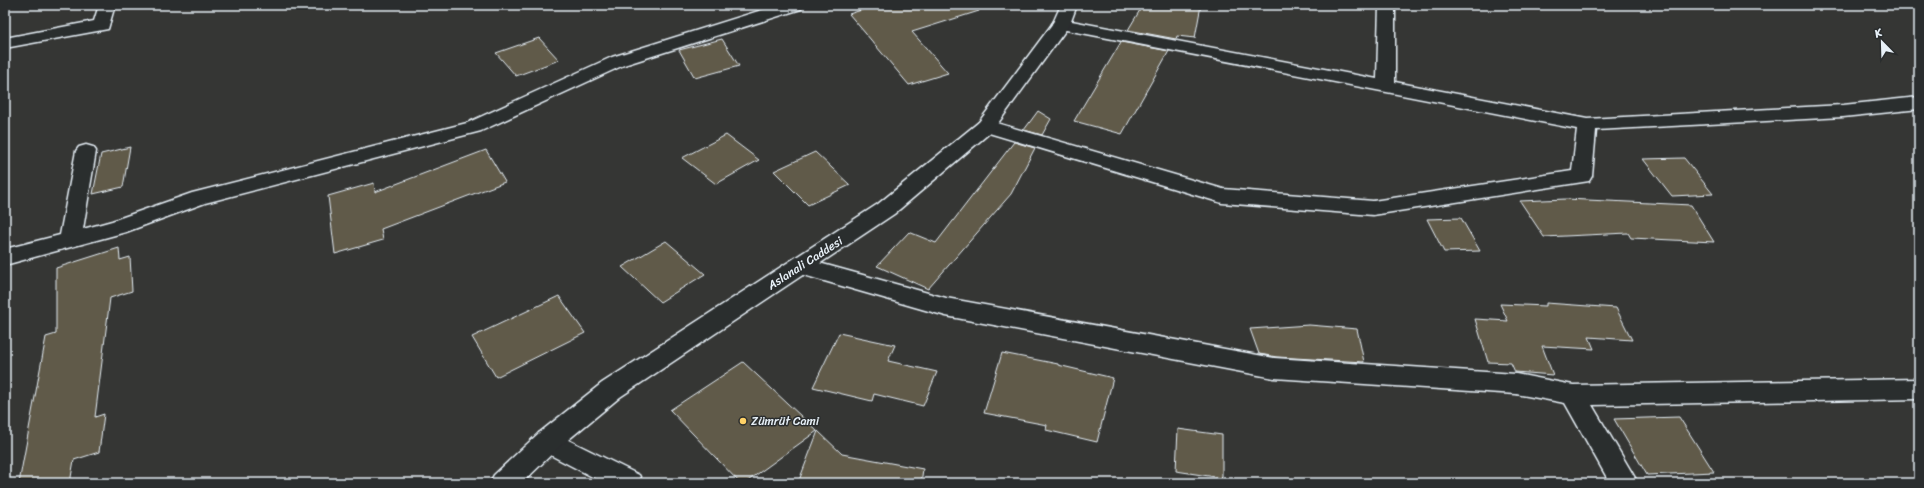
<svg xmlns="http://www.w3.org/2000/svg" width="1924" height="488" font-family="Sriracha,sans-serif">
<rect width="100%" height="100%" fill="#353634"/>
<filter id="ink" filterUnits="userSpaceOnUse"><feTurbulence type="fractalNoise" baseFrequency=".025" numOctaves="2"/><feDisplacementMap in="SourceGraphic" scale="8" xChannelSelector="R" yChannelSelector="G"/><feConvolveMatrix kernelMatrix="1 2 1 2 8 2 1 2 1" color-interpolation-filters="sRGB"/></filter>
<g filter="url(#ink)">
<g fill="#615a4a" stroke="#e8f1f8">
<path d="M877,5H978L979,11L912,32L948,73L909,85L849,14Z"/>
<path d="M1143,5H1201L1195,38L1177,36L1176,39L1128,30Z"/>
<path d="M539,38L559,60L516,76L496,53Z"/>
<path d="M722,39L739,66L695,78L679,50Z"/>
<path d="M1121,42L1169,51L1122,134L1074,121Z"/>
<path d="M1038,111L1051,119L1042,135L1024,130Z"/>
<path d="M726,135L759,160L716,184L682,158Z"/>
<path d="M1014,142L1035,148L1011,194L928,289L877,266L909,232L936,243Z"/>
<path d="M130,147L123,187L93,194L101,154Z"/>
<path d="M486,150L505,182L381,229L383,240L335,254L328,196L374,183L375,192Z"/>
<path d="M815,152L850,185L808,205L774,171Z"/>
<path d="M1684,158L1713,194L1672,196L1643,159Z"/>
<path d="M1566,199L1691,205L1714,242L1631,238L1628,233L1544,237L1520,201Z"/>
<path d="M1461,218L1480,251L1444,252L1427,219Z"/>
<path d="M666,241L705,274L660,302L622,267Z"/>
<path d="M119,248L120,260L130,257L132,291L110,298L95,417L104,414L99,452L74,460L70,483H19L46,337L56,334V268Z"/>
<path d="M559,296L585,333L496,377L472,337Z"/>
<path d="M1546,303L1616,308L1632,340L1589,337L1594,349L1542,346L1553,375L1515,372L1511,363L1488,362L1475,319L1508,321L1500,304L1546,306Z"/>
<path d="M1309,325L1357,329L1364,362L1277,357L1259,354L1250,329Z"/>
<path d="M839,333L895,345L888,361L937,372L923,406L874,394L872,401L813,387Z"/>
<path d="M1002,353L1058,364V365L1113,378L1097,442L1046,430L1047,425L984,413Z"/>
<path d="M743,362L817,431L745,483H740L670,410Z"/>
<path d="M1679,417L1714,472L1647,475L1614,419Z"/>
<path d="M1178,429L1222,435V478L1176,471Z"/>
<path d="M818,431L842,454L923,469L921,483H798Z"/>
</g>
<g fill="none" stroke-linecap="round" stroke-linejoin="round">
<defs>
<g id="street">
<path d="M99,5H115L108,29L5,48V38L94,21Z"/>
<path d="M778,5H803L801,9L624,65L481,131L205,203L126,232L5,265V249L60,235L76,151L79,147L86,145L93,147L96,151L83,229L112,221L192,193L467,123L612,57Z"/>
<path d="M1379,5H1395V82L1587,119L1843,105L1919,97V109L1843,117L1596,130L1592,176L1589,181L1373,215L1222,203L979,130L976,126L979,122L986,120L993,122L1223,189L1373,201L1572,171L1577,129L1061,29L1055,28L1052,24L1055,20L1061,19L1377,79Z"/>
<path d="M801,258L946,298L1274,358L1516,374L1573,385L1919,379V399L1592,405L1638,483H1610L1565,403L1516,394L1274,378L946,316L793,272L790,266L793,260Z"/>
<path d="M548,430L639,475L643,483H604L539,449L535,441L539,433Z"/>
</g>
<path id="secondary" d="M1061,5H1077L1070,24L993,130L894,214L620,397L557,449L522,483H490L494,475L539,433L602,383L878,204L979,122L1053,23Z"/>
</defs>
<use href="#street" stroke="#e8f1f8" stroke-width="3"/>
<use href="#secondary" stroke="#e8f1f8" stroke-width="3"/>
<use href="#street" fill="#2a2d2e" fill-rule="evenodd"/>
<use href="#secondary" fill="#2a2d2e" fill-rule="evenodd"/>
</g>
</g>
<circle fill="#ffd166" stroke="#2a2d2e" stroke-width="1.5" cx="743" cy="421" r="4"/>
<g text-anchor="middle" dominant-baseline="central" stroke-width="3" stroke-linejoin="round" paint-order="stroke">
<g font-size="12" fill="#e8f1f8" stroke="#2a2d2e">
<text transform="translate(805 263) rotate(-33)">Aslanali Caddesi</text>
</g>
<g font-size="12" fill="#e8f1f8" stroke="#2a2d2e" text-anchor="start">
<text x="751" y="421">Zümrüt Cami</text>
</g>
</g>
<rect width="1924" height="488" fill="none" stroke="#2a2d2e" stroke-width="20"/>
<rect x="10" y="10" width="1904" height="468" fill="none" stroke="#e8f1f8" stroke-width="1.5" filter="url(#ink)"/>
<g transform="translate(1882 42) rotate(337)" stroke="#2a2d2e" stroke-width="3" paint-order="stroke">
<path d="M0-3L7 15L0 10L-7 15Z" fill="#e8f1f8"/>
<text y="-6" font-size="11" font-weight="bold" text-anchor="middle" fill="#e8f1f8">K</text>
</g>
</svg>
